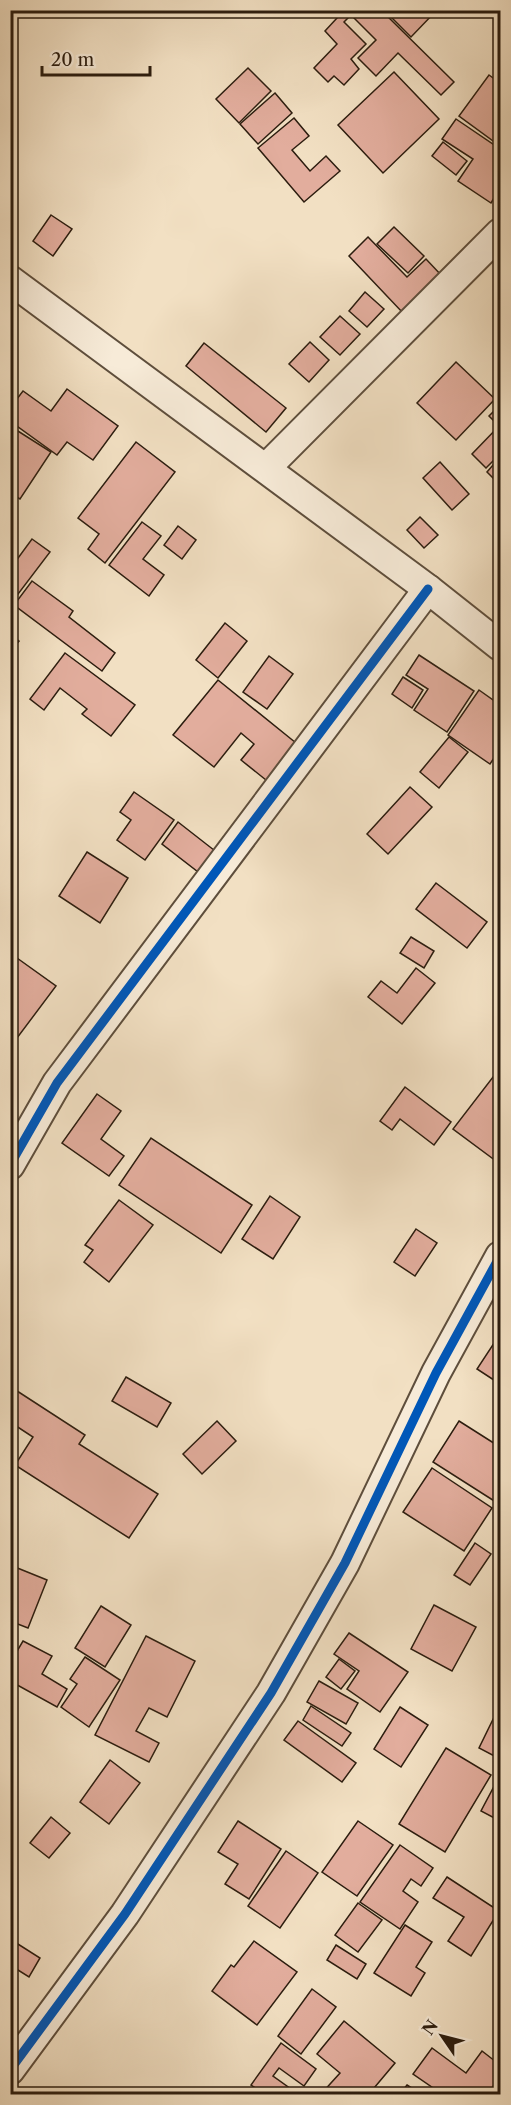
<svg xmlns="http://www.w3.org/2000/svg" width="511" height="2105" font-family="'Libre Caslon Text',serif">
<rect width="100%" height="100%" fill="#f2e0c3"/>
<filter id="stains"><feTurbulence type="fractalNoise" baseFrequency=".00333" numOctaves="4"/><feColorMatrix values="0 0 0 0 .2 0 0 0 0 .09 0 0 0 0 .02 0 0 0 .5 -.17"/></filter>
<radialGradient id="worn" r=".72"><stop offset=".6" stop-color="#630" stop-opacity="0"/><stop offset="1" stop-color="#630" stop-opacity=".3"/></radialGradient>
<g fill="#e2ad9d" stroke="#2c1d0f" stroke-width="1.5">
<path d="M329,10H381L454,82L441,95L398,53L376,76L358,58L376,40L351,15L344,22L366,44L351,59L359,69L344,85L334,76L328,82L314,68L337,44L325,31L337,18Z"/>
<path d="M384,10H433L435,12L411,37Z"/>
<path d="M248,68L271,91L239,123L216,99Z"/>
<path d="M394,72L439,119L383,173L338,125Z"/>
<path d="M489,75L500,83V146L459,116Z"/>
<path d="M275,93L292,113L258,144L240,124Z"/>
<path d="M294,118L309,136L292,150L310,171L326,156L340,171L304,202L258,148Z"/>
<path d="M456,119L500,149V188L491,203L458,181L473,159L442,139Z"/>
<path d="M443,142L467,161L456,175L432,156Z"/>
<path d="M51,215L72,229L53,256L33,241Z"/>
<path d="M394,227L424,256L408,273L377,244Z"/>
<path d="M368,237L407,277L426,259L442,276L403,313L349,256Z"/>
<path d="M365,292L384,309L367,327L349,311Z"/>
<path d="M340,316L360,334L340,355L320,337Z"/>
<path d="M310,342L329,360L309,382L289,364Z"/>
<path d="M204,343L286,408L266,432L186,366Z"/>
<path d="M456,362L495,399L456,440L417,403Z"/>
<path d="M67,389L118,426L93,460L67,442L57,455L10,421V408L23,391L51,411Z"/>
<path d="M500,405V454L486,468L472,454L499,426L489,416Z"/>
<path d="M10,426L51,452L20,499L10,493Z"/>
<path d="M136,442L175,472L105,563L88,549L99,534L78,518Z"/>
<path d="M500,457V485L487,472Z"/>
<path d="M440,462L469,494L452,510L423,478Z"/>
<path d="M420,517L438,535L424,548L407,530Z"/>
<path d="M142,522L161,536L143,559L164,575L149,596L109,565Z"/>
<path d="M178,526L196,540L182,559L164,545Z"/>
<path d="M32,539L50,552L12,602L10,569Z"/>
<path d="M32,581L73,611L69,617L115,653L102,671L14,605Z"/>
<path d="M225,623L247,641L218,678L196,660Z"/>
<path d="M10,634L19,641L10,652Z"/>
<path d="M65,653L135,705L111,736L82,714L87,709L60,688L44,710L30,699Z"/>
<path d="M419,655L474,691L447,732L414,710L428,689L406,675Z"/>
<path d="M269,656L293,674L267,709L243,692Z"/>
<path d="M403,677L423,690L412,708L392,694Z"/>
<path d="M218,680L301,747L271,784L241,760L254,744L241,733L214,767L173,735Z"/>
<path d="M479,690L500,705V749L490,764L448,735Z"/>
<path d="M449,737L468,752L439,788L420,772Z"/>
<path d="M410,787L432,807L388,854L367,834Z"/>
<path d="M134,792L174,820L145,860L117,840L131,820L120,812Z"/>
<path d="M178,822L219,854L202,875L162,844Z"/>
<path d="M87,852L128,878L100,923L59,896Z"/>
<path d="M436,883L487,922L467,948L416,909Z"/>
<path d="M411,937L434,951L424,968L400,953Z"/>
<path d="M10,953L56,986L17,1038L10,1033Z"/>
<path d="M416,968L435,983L402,1024L368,997L381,981L397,993Z"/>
<path d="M493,1077L500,1083V1156L496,1161L453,1129Z"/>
<path d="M405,1087L451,1122L434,1145L400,1119L392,1130L380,1121Z"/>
<path d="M97,1094L121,1111L101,1139L124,1156L109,1176L62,1143Z"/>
<path d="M151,1138L252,1205L221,1253L119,1185Z"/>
<path d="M270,1196L300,1217L273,1259L242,1239Z"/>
<path d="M119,1200L153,1225L109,1282L84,1262L93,1250L85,1245Z"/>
<path d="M416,1229L437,1243L415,1276L394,1262Z"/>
<path d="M500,1334V1384L477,1369Z"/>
<path d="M126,1377L171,1403L157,1427L112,1401Z"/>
<path d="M14,1389L85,1435L79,1444L158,1494L129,1538L15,1465L33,1437L10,1422V1394Z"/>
<path d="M217,1421L236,1441L202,1474L183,1454Z"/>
<path d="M459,1421L500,1447V1501L499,1504L433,1462Z"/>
<path d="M432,1468L492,1508L464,1551L403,1512Z"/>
<path d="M475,1543L491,1554L470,1585L454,1575Z"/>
<path d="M10,1565L47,1580L28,1628L10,1621Z"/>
<path d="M434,1605L476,1627L452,1671L411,1649Z"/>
<path d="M101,1606L131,1625L105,1667L75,1648Z"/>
<path d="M500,1623V1638L494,1633Z"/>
<path d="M349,1633L408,1672L380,1712L347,1689L359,1671L334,1654Z"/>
<path d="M146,1636L195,1661L167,1717L149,1708L136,1731L159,1743L149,1762L95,1735Z"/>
<path d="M23,1641L52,1656L42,1674L67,1689L57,1707L10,1681V1663Z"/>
<path d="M85,1657L120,1680L89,1727L61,1707L77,1684L70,1679Z"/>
<path d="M339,1659L355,1671L341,1689L326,1677Z"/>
<path d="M319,1681L358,1703L346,1724L307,1702Z"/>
<path d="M500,1705V1759L479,1748Z"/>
<path d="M311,1706L351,1733L342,1746L303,1720Z"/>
<path d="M400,1707L428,1725L401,1767L374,1749Z"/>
<path d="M298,1721L356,1763L342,1782L284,1740Z"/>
<path d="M446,1748L491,1775L445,1852L399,1824Z"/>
<path d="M110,1760L140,1783L109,1824L80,1802Z"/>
<path d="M500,1775V1821L481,1811Z"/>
<path d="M51,1817L70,1833L49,1858L30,1843Z"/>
<path d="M238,1821L281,1849L249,1899L225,1884L238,1864L218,1852Z"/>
<path d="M358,1821L393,1845L357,1896L322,1872Z"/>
<path d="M400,1845L433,1868L421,1886L411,1879L403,1891L418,1902L400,1929L360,1902Z"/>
<path d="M286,1851L318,1873L280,1928L248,1906Z"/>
<path d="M447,1877L499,1911L471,1956L448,1941L464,1917L433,1898Z"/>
<path d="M358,1903L382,1920L358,1952L335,1935Z"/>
<path d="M405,1925L432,1942L416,1967L425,1973L411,1996L374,1973Z"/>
<path d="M10,1939L40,1958L29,1977L10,1965Z"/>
<path d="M254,1941L297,1972L257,2025L212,1991L231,1965L234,1967Z"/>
<path d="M336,1945L366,1964L357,1979L327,1960Z"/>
<path d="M312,1989L336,2007L301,2054L278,2036Z"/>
<path d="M344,2021L395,2063L369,2094H321L340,2073L317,2054Z"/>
<path d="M281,2043L316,2069L304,2086L279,2068L273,2076L298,2094H264L251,2085Z"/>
<path d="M432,2048L466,2073L482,2051L500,2065V2076L488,2094H442L413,2074Z"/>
<path d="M500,2080V2094H489Z"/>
<path d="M407,2085L421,2094H400Z"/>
<path d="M239,2088L248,2094H234Z"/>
</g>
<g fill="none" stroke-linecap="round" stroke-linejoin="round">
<defs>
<g id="street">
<path d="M10,280L428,589L500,646"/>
<path d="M266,468L500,233"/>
<path d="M10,1165L57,1083L428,589"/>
<path d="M10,2070L125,1914L271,1693L345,1563L436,1373L500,1256"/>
</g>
</defs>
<use href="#street" stroke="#5e4e3c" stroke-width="32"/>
<use href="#street" stroke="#f7ebd8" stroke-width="28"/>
<defs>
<g id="cycleway">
<path d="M10,1165L57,1083L428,589"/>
<path d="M10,2070L125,1914L271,1693L345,1563L436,1373L500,1256"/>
</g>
</defs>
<use href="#cycleway" stroke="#f7ebd8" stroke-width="13"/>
<use href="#cycleway" stroke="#0057b8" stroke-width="9"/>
</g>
<rect width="511" height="2105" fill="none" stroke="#f2e0c3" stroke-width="36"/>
<rect x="12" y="12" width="487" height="2081" fill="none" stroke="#2c1d0f" stroke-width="3"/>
<rect x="18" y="18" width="475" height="2069" fill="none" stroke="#2c1d0f" stroke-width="1.5"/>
<g transform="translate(442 2036) rotate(305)" stroke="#f7ebd8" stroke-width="4.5" paint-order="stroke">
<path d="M0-4.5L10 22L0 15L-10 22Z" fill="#2c1d0f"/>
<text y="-9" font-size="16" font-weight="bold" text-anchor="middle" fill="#2c1d0f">N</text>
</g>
<path d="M42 66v9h108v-9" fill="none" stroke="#2c1d0f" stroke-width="3"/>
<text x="51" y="66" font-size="18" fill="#2c1d0f" stroke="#f7ebd8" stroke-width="4.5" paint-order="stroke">20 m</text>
<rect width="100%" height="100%" filter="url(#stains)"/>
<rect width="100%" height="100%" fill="url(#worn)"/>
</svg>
